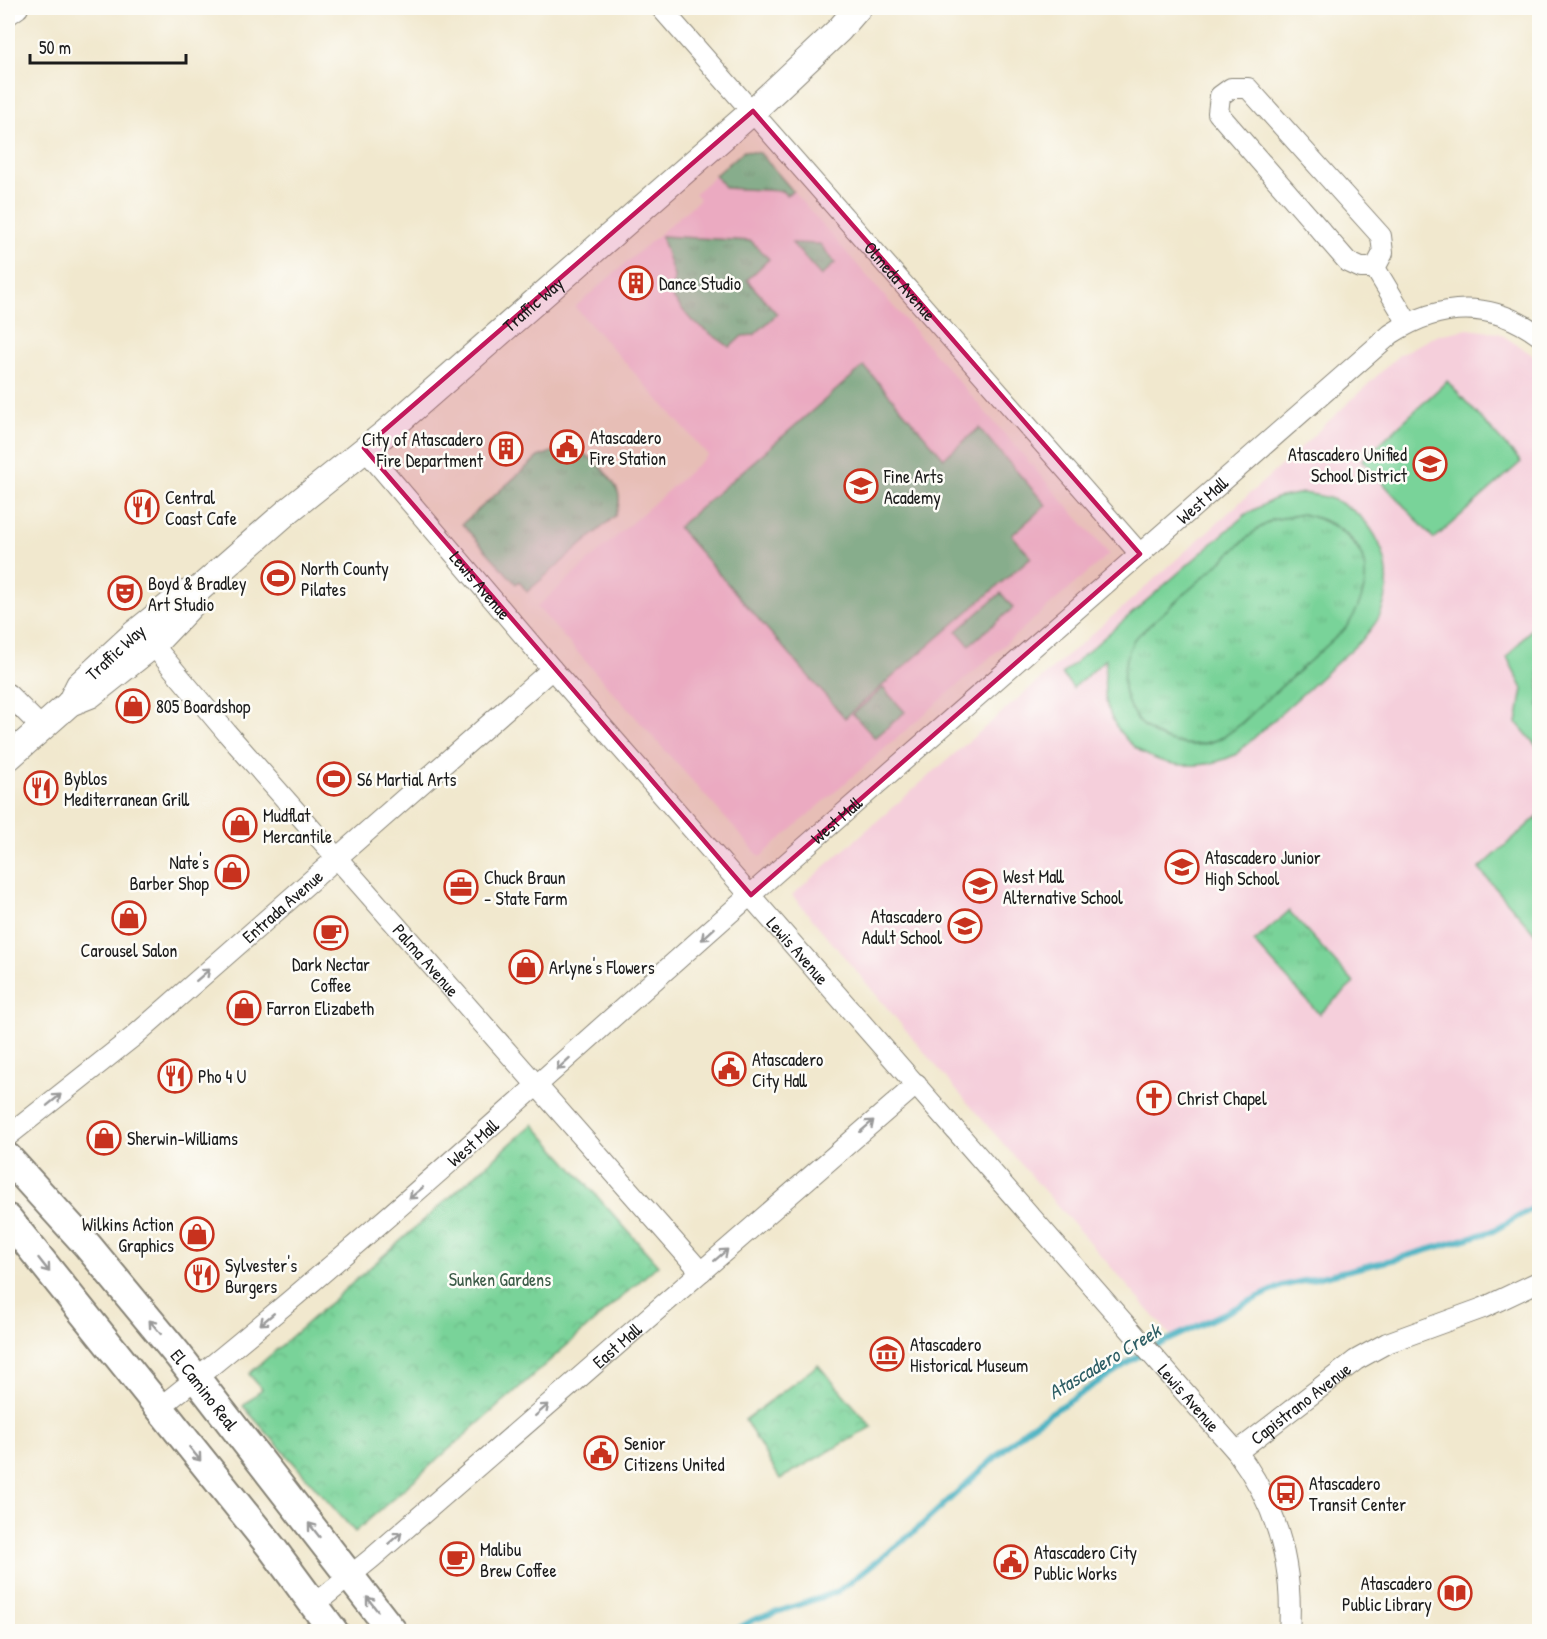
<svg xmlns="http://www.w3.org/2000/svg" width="1547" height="1639" font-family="'Patrick Hand',sans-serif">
<defs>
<pattern id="grass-tufts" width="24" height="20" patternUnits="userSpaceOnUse" patternTransform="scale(1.5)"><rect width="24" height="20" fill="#79d399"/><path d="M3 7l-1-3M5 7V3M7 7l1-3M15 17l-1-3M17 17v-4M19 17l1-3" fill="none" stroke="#68b583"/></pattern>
<pattern id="park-crowns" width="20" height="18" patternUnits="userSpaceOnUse" patternTransform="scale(1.5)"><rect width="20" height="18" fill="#79d399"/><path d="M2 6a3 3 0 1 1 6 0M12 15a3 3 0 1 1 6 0" fill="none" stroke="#68b583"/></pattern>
</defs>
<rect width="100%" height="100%" fill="#fdfcf7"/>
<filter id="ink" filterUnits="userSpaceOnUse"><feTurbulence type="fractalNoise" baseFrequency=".0167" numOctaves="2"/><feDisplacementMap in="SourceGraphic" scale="12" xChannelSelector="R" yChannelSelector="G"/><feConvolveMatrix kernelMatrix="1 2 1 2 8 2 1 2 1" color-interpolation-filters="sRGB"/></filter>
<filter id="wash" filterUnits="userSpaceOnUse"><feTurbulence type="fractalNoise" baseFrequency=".008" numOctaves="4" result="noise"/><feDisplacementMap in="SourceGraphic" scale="24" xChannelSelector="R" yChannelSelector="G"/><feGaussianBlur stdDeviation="1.35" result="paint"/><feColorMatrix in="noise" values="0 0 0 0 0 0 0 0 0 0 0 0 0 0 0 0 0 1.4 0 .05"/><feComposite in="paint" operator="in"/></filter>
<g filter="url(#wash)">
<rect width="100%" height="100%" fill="#f1e8ce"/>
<g fill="#f5cfdb">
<path d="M744,151L760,153L1109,554L760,857L537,607L708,455L575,307L700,199L695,193Z"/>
<path d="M1468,329L1499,333L1539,359V1204L1493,1231L1396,1259L1282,1286L1173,1338L958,1092L792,895L1130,601L1296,452L1399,355L1437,335Z"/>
</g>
<g fill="url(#grass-tufts)" stroke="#4a785a" stroke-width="1.5">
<path d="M744,151L760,153L793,191L786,195L782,191L725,188L715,175Z"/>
<path d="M661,236L751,241L769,259L747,280L777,314L754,335L742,336L730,347L692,321L673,298L674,276Z"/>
<path d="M792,243L820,244L835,263L821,276Z"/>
<path d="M558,450C565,451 575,450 582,453C594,458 614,480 618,492C621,500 618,509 615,516L527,592L519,581L516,584L462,524L538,457Z"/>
<path d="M1302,514C1347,523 1384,563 1359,610C1355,617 1350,623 1345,629C1318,654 1291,678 1263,703C1248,716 1233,735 1213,741C1186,750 1152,740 1135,716C1118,691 1121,665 1134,639L1256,530L1272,520Z"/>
<path d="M1289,911L1354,983L1319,1014L1254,942Z"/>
</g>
<g fill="url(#park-crowns)" stroke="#4a785a" stroke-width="1.5">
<path d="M883,688L905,712L875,738L853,714Z"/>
<path d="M533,1124L658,1265L355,1532L243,1406L262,1389L249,1374Z"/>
<path d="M818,1365L872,1427L780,1479L745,1420Z"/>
</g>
<g fill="#79d399" stroke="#4a785a" stroke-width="1.5" fill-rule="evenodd">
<path d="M864,366L944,458L979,428L1046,505L1012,535L1031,557L845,718L678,527Z"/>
<path d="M1447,381L1521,462L1434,539L1362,460Z"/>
<path d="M1303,493C1315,495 1328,496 1339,502C1381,523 1399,574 1379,617C1375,625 1368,632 1363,639L1235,755C1186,778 1124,763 1107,705C1103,690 1105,675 1106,659L1073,688L1062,674L1246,514L1276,498ZM1302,514C1367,527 1383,577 1345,629C1318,654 1291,678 1263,703C1249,716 1235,732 1217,740C1190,752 1152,741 1135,716C1118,691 1121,665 1134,639L1256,530L1272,520Z"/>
<path d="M1001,593L1013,608L969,645L957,631Z"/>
<path d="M1539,620V749L1517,723L1523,689L1507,657Z"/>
<path d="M1539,815V938L1479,869Z"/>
</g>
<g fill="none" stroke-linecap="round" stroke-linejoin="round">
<path stroke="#41aebf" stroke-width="6" d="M732,1632L753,1620L837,1592L914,1532L1026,1429L1149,1349L1282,1286L1396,1259L1493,1231L1540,1204"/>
</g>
</g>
<g filter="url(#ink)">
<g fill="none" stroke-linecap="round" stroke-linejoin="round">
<defs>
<g id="minor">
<path id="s1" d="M661,8L1140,554"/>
<path d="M8,15L18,8"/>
<path d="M1375,268H1361L1348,262L1218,113L1220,96L1231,88H1248L1381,236L1383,253L1375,268L1408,323"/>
<path id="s2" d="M364,448L552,669L1237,1452C1277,1506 1294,1565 1289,1632"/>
<path id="s3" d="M153,645L227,733L701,1272"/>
<path d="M8,694L41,727"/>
<path id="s4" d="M8,1136L133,1037L552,669"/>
<path id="s5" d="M159,1408C363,1246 553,1069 748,897C962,709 1177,522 1391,334C1440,302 1492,300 1540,336"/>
<path id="s6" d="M1237,1452L1356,1360L1387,1343L1483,1308L1540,1281"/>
<path id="s7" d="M314,1605L372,1558L917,1084"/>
</g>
<g id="tertiary">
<path id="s8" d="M70,703L79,685L134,634L184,594L198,590L288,511L383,435L753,111L839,30L858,8"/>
<path d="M8,758L70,703L90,695L153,645L192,604"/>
</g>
<g id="secondary">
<path id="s9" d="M8,1158L87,1245L178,1355L393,1632"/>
<path d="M8,1219L272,1548L334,1632"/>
</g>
</defs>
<use href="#minor" stroke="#868275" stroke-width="22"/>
<use href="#tertiary" stroke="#868275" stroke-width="28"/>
<use href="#secondary" stroke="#868275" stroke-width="32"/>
<use href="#minor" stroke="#fff" stroke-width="20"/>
<use href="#tertiary" stroke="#fff" stroke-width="26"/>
<use href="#secondary" stroke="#fff" stroke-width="28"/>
</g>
<defs><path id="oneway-shaft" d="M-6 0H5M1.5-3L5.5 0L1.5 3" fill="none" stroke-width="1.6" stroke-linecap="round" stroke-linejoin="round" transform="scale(1.5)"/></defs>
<g stroke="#999">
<use href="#oneway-shaft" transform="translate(708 934) rotate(138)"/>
<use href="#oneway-shaft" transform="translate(203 975) rotate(-41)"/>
<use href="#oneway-shaft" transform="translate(563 1064) rotate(138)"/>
<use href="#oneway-shaft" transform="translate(54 1100) rotate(-39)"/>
<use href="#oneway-shaft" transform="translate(867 1126) rotate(-41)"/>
<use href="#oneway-shaft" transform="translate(416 1193) rotate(140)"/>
<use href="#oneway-shaft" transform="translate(721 1255) rotate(-41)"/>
<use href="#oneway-shaft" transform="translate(44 1265) rotate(52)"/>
<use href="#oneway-shaft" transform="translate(267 1319) rotate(140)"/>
<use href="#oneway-shaft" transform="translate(155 1327) rotate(-130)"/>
<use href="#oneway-shaft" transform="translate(542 1410) rotate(-41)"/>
<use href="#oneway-shaft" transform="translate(195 1454) rotate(51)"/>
<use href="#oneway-shaft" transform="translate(314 1530) rotate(-128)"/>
<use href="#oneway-shaft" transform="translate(395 1538) rotate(-41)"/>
<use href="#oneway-shaft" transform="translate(372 1604) rotate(-128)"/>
</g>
</g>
<path fill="#c2185b" fill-opacity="0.2" stroke="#c2185b" stroke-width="4.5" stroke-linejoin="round" d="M753,111L1140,554L751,895L364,448Z"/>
<defs>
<symbol id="building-ring" viewBox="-11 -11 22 22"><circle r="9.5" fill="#fdfcf7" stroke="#c8321e" stroke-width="1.5"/><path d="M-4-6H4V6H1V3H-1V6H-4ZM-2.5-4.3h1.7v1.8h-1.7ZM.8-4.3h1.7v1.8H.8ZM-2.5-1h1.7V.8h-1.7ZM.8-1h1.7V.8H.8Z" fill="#c8321e"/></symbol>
<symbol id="civic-ring" viewBox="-11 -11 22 22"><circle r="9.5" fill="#fdfcf7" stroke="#c8321e" stroke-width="1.5"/><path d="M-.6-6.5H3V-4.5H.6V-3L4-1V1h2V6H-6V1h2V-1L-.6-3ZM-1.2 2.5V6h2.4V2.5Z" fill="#c8321e"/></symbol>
<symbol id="school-ring" viewBox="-11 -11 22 22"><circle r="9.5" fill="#fdfcf7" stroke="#c8321e" stroke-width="1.5"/><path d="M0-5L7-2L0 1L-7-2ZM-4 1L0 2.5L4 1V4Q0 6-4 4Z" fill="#c8321e"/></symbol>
<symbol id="restaurant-ring" viewBox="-11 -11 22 22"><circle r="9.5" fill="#fdfcf7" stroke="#c8321e" stroke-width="1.5"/><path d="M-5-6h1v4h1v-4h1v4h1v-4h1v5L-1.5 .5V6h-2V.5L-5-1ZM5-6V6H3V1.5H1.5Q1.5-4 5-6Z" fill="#c8321e"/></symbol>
<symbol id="stadium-ring" viewBox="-11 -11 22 22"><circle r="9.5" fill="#fdfcf7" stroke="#c8321e" stroke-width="1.5"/><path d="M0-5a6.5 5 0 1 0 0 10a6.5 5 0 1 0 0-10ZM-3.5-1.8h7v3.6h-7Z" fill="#c8321e"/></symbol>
<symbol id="theatre-ring" viewBox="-11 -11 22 22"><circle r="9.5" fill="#fdfcf7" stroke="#c8321e" stroke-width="1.5"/><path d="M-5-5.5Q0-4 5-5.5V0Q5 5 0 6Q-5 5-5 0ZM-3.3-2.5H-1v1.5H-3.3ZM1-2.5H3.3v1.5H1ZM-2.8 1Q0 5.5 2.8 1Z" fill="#c8321e"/></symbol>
<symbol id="shop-ring" viewBox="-11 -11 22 22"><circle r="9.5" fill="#fdfcf7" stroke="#c8321e" stroke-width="1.5"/><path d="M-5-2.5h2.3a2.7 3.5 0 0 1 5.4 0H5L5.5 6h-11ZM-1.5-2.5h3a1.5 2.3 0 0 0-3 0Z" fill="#c8321e"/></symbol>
<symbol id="office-ring" viewBox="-11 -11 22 22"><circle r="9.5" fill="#fdfcf7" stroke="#c8321e" stroke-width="1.5"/><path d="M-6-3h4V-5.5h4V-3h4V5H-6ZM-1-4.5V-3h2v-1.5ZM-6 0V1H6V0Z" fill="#c8321e"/></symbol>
<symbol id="cafe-ring" viewBox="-11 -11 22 22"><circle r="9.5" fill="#fdfcf7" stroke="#c8321e" stroke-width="1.5"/><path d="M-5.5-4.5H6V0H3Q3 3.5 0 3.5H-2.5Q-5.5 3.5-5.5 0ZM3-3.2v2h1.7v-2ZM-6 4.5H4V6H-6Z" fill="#c8321e"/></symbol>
<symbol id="church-ring" viewBox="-11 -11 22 22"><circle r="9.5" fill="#fdfcf7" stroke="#c8321e" stroke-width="1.5"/><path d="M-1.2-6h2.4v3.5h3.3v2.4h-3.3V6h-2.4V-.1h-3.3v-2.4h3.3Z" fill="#c8321e"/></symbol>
<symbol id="museum-ring" viewBox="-11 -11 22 22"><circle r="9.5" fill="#fdfcf7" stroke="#c8321e" stroke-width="1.5"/><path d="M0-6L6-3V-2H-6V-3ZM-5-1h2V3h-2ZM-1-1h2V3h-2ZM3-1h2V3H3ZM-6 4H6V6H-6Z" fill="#c8321e"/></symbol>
<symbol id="bus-ring" viewBox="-11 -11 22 22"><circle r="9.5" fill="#fdfcf7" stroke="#c8321e" stroke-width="1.5"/><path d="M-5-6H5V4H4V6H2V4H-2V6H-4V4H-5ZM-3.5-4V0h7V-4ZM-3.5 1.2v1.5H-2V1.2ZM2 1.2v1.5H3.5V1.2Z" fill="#c8321e"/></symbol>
<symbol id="library-ring" viewBox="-11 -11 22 22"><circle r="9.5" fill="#fdfcf7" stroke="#c8321e" stroke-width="1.5"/><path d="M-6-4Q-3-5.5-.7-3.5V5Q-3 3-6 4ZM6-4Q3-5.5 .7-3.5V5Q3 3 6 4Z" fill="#c8321e"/></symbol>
</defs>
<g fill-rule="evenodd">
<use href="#building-ring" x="617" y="264" width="38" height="38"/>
<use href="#civic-ring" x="548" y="428" width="38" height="38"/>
<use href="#building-ring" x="487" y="430" width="38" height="38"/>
<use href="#school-ring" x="1411" y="445" width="38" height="38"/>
<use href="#school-ring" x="842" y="467" width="38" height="38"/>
<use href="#restaurant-ring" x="123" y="488" width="38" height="38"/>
<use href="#stadium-ring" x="259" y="559" width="38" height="38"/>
<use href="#theatre-ring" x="106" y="574" width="38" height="38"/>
<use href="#shop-ring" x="114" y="687" width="38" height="38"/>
<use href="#stadium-ring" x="315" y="760" width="38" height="38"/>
<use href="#restaurant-ring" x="22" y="769" width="38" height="38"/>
<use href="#shop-ring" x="221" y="806" width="38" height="38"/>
<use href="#school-ring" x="1163" y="848" width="38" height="38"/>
<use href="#shop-ring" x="213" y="853" width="38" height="38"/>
<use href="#school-ring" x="961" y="867" width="38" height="38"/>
<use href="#office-ring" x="442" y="868" width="38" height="38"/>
<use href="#shop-ring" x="110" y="899" width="38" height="38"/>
<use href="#school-ring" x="946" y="907" width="38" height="38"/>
<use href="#cafe-ring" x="312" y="914" width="38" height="38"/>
<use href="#shop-ring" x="507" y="948" width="38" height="38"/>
<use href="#shop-ring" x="225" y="989" width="38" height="38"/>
<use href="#civic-ring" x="710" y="1050" width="38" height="38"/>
<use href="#restaurant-ring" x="156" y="1057" width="38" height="38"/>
<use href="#church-ring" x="1135" y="1079" width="38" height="38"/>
<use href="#shop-ring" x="85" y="1119" width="38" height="38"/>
<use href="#shop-ring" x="178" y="1215" width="38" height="38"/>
<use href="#restaurant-ring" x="183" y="1256" width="38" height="38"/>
<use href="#museum-ring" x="868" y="1335" width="38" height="38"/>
<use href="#civic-ring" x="582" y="1434" width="38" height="38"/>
<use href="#bus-ring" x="1267" y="1474" width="38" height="38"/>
<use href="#cafe-ring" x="438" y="1540" width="38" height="38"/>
<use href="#civic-ring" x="992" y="1543" width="38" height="38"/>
<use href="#library-ring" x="1436" y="1574" width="38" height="38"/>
</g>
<g text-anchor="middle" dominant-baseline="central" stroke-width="5" stroke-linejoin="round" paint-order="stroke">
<g font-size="18" fill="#1c1c1c" stroke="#fdfcf7">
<text stroke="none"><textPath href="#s1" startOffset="363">Olmeda Avenue</textPath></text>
<text stroke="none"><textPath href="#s8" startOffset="614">Traffic Way</textPath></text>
<text stroke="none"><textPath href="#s5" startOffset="1383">West Mall</textPath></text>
<text stroke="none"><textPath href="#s2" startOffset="180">Lewis Avenue</textPath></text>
<text stroke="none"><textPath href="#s8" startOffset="69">Traffic Way</textPath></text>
<text stroke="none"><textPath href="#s5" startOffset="897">West Mall</textPath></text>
<text stroke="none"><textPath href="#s4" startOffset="358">Entrada Avenue</textPath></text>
<text stroke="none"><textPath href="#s2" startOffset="664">Lewis Avenue</textPath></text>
<text stroke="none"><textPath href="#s3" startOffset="417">Palma Avenue</textPath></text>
<text stroke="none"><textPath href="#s5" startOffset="411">West Mall</textPath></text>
<text stroke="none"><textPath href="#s7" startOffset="399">East Mall</textPath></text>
<text stroke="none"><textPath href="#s9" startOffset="304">El Camino Real</textPath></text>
<text stroke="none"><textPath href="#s2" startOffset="1258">Lewis Avenue</textPath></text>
<text stroke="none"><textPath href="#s6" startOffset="80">Capistrano Avenue</textPath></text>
</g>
<g font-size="18" fill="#1c1c1c" stroke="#fdfcf7" text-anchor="start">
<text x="659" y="283">Dance Studio</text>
<text x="590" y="437">Atascadero<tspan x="590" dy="21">Fire Station</tspan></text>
<text x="483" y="439" text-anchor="end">City of Atascadero<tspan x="483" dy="21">Fire Department</tspan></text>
<text x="1407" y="454" text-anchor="end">Atascadero Unified<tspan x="1407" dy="21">School District</tspan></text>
<text x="884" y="476">Fine Arts<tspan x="884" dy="21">Academy</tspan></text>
<text x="165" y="497">Central<tspan x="165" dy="21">Coast Cafe</tspan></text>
<text x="301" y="568">North County<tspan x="301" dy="21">Pilates</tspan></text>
<text x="148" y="583">Boyd &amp; Bradley<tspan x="148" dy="21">Art Studio</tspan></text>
<text x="156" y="706">805 Boardshop</text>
<text x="64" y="778">Byblos<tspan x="64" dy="21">Mediterranean Grill</tspan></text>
<text x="357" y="779">S6 Martial Arts</text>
<text x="263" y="815">Mudflat<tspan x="263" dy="21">Mercantile</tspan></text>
<text x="1205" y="857">Atascadero Junior<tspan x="1205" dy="21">High School</tspan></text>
<text x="209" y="862" text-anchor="end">Nate's<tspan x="209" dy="21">Barber Shop</tspan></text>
<text x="1003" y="876">West Mall<tspan x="1003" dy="21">Alternative School</tspan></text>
<text x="484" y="877">Chuck Braun<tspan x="484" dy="21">- State Farm</tspan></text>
<text x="942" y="916" text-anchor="end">Atascadero<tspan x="942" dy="21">Adult School</tspan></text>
<text x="129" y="950" text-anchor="middle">Carousel Salon</text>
<text x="331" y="964" text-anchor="middle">Dark Nectar<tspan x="331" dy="21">Coffee</tspan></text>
<text x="549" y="967">Arlyne's Flowers</text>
<text x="267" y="1008">Farron Elizabeth</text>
<text x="752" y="1059">Atascadero<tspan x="752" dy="21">City Hall</tspan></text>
<text x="198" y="1076">Pho 4 U</text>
<text x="1177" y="1098">Christ Chapel</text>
<text x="127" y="1138">Sherwin-Williams</text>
<text x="174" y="1224" text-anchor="end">Wilkins Action<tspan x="174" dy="21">Graphics</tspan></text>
<text x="225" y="1265">Sylvester's<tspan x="225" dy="21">Burgers</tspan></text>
<text x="910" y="1344">Atascadero<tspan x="910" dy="21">Historical Museum</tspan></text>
<text x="624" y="1443">Senior<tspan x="624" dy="21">Citizens United</tspan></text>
<text x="1309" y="1483">Atascadero<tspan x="1309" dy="21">Transit Center</tspan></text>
<text x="480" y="1549">Malibu<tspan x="480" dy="21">Brew Coffee</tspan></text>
<text x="1034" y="1552">Atascadero City<tspan x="1034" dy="21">Public Works</tspan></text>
<text x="1432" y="1583" text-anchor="end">Atascadero<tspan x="1432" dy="21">Public Library</tspan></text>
</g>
<g font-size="18" fill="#3d5c48" stroke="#fdfcf7">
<text x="500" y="1279">Sunken Gardens</text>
</g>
<g font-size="20" font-style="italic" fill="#2d5e65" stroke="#fdfcf7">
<text transform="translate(1104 1361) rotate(-31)">Atascadero Creek</text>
</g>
</g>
<rect width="1547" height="1639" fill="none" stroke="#fdfcf7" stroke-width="30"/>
<path d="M30 54v9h156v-9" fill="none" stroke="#1c1c1c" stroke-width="3"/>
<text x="39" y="54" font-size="18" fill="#1c1c1c" stroke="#fdfcf7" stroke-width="4.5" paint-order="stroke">50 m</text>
</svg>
